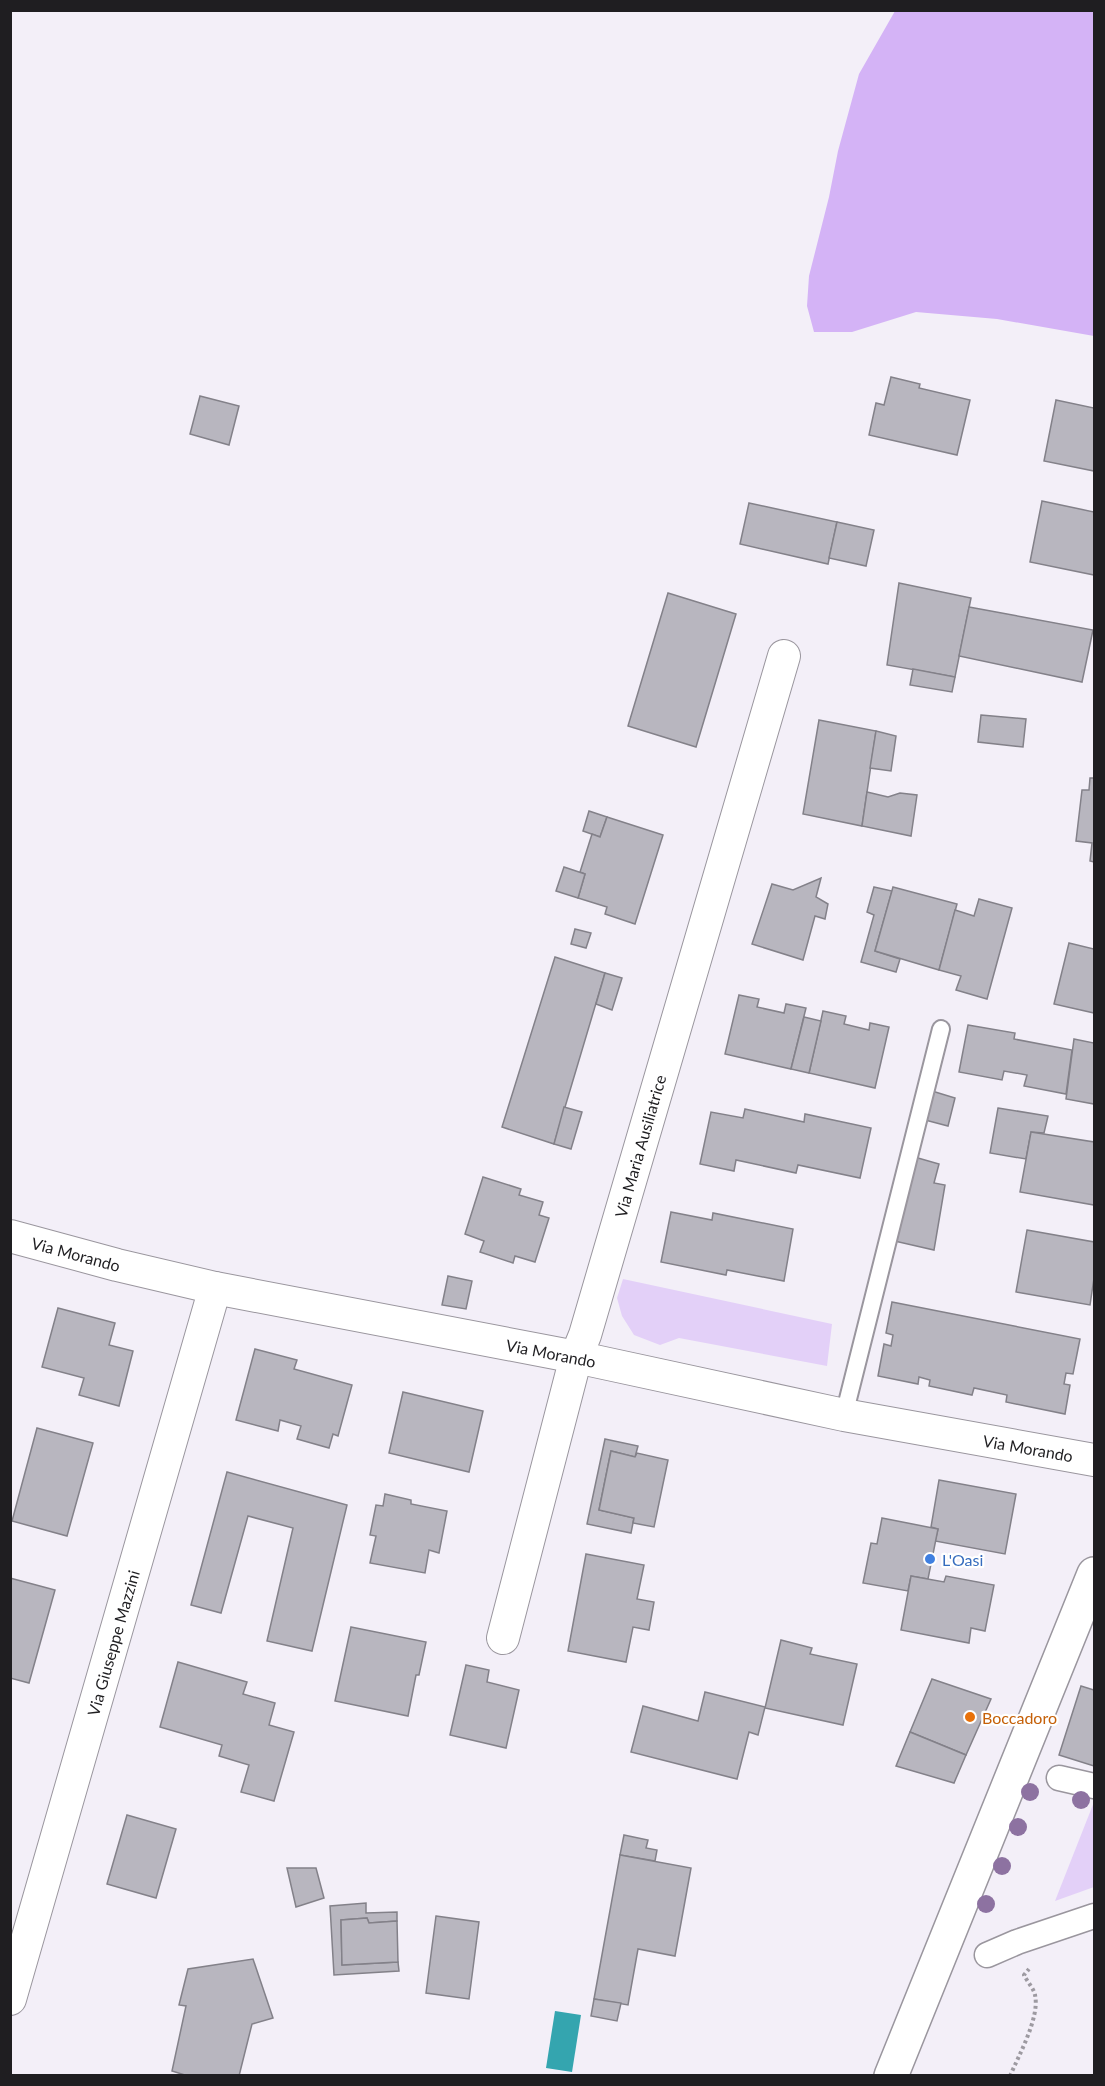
<svg xmlns="http://www.w3.org/2000/svg" width="1105" height="2086" font-family="Lato,sans-serif">
<rect width="100%" height="100%" fill="#f3eff8"/>
<g fill="#e3d0f8">
<path d="M623,1279L832,1324L827,1366L679,1338L660,1345L634,1335L622,1316L617,1298Z"/>
<path d="M1094,1802V1887L1055,1901Z"/>
</g>
<path fill="#d4b3f6" d="M895,11H1094V336L997,319L916,312L852,332H814L807,306L809,276L829,197L838,151L859,74Z"/>
<path fill="#34a5af" d="M555,2011L581,2015L572,2072L546,2068Z"/>
<g fill="#b8b6bf" stroke="#838189" stroke-width="1.5">
<path d="M891,377L920,384L919,388L970,400L957,455L869,435L876,403L884,405Z"/>
<path d="M200,396L239,406L229,445L190,434Z"/>
<path d="M1056,400L1094,408V471L1044,461Z"/>
<path d="M1042,501L1094,512V575L1030,562Z"/>
<path d="M749,503L837,522L828,564L740,544Z"/>
<path d="M837,522L874,530L866,566L829,558Z"/>
<path d="M899,583L971,598L955,677L887,665Z"/>
<path d="M668,593L736,614L696,747L628,726Z"/>
<path d="M969,607L1093,630L1082,682L959,656Z"/>
<path d="M913,669L955,677L952,692L910,685Z"/>
<path d="M981,715L1026,719L1023,747L978,742Z"/>
<path d="M819,720L876,731L862,826L803,814Z"/>
<path d="M876,731L896,736L891,771L870,768Z"/>
<path d="M1090,778H1094V862L1090,861L1092,843L1076,841L1082,790H1089Z"/>
<path d="M867,792L888,797L900,793L917,795L911,836L862,826Z"/>
<path d="M589,811L607,817L600,837L583,831Z"/>
<path d="M607,817L663,835L635,924L605,914L607,907L578,898L585,874L580,872L592,834L600,837Z"/>
<path d="M564,867L585,874L578,898L556,891Z"/>
<path d="M821,878L816,897L828,904L825,919L815,916L803,960L752,944L772,884L793,890Z"/>
<path d="M874,887L892,891L875,951L900,959L896,972L861,962L874,915L867,912Z"/>
<path d="M893,887L957,904L939,970L875,951Z"/>
<path d="M979,899L1012,908L987,999L956,990L961,976L939,970L955,910L974,916Z"/>
<path d="M575,929L591,933L586,948L571,944Z"/>
<path d="M1069,943L1094,949V1013L1054,1004Z"/>
<path d="M555,957L605,973L554,1144L502,1127Z"/>
<path d="M605,973L622,978L612,1010L596,1004Z"/>
<path d="M739,995L759,999L757,1007L784,1013L786,1004L806,1008L791,1069L725,1054Z"/>
<path d="M823,1011L846,1016L844,1024L869,1030L870,1023L889,1027L875,1088L809,1073Z"/>
<path d="M804,1017L821,1021L809,1073L791,1069Z"/>
<path d="M968,1025L1015,1033L1014,1039L1072,1050L1066,1094L1024,1086L1027,1075L1004,1071L1002,1080L959,1072Z"/>
<path d="M1074,1039L1094,1043V1104L1066,1099Z"/>
<path d="M932,1091L955,1098L948,1126L925,1120Z"/>
<path d="M564,1107L582,1112L571,1149L554,1144Z"/>
<path d="M998,1108L1048,1116L1044,1133L1031,1132L1026,1159L990,1153Z"/>
<path d="M745,1109L804,1122L805,1114L871,1128L860,1178L798,1165L796,1173L736,1160L734,1171L700,1164L711,1112L743,1118Z"/>
<path d="M1031,1132L1094,1142V1205L1020,1192Z"/>
<path d="M911,1156L939,1164L934,1183L945,1185L934,1250L890,1240Z"/>
<path d="M483,1177L521,1189L519,1195L543,1202L539,1215L549,1218L535,1262L515,1256L513,1263L480,1252L484,1241L465,1234Z"/>
<path d="M671,1212L712,1220L713,1213L793,1229L784,1281L727,1270L726,1275L661,1262Z"/>
<path d="M1027,1230L1094,1242V1278L1090,1305L1016,1292Z"/>
<path d="M448,1276L472,1281L466,1309L442,1305Z"/>
<path d="M892,1302L1080,1339L1073,1374L1066,1373L1064,1384L1070,1385L1065,1414L1006,1402L1007,1395L974,1388L972,1395L929,1386L930,1380L919,1377L918,1384L878,1376L884,1344L891,1346L893,1335L886,1333Z"/>
<path d="M58,1308L115,1323L109,1345L133,1351L119,1406L79,1395L84,1378L42,1367Z"/>
<path d="M255,1349L297,1360L294,1369L352,1385L338,1436L333,1434L329,1448L297,1439L301,1426L280,1420L278,1431L236,1420Z"/>
<path d="M403,1392L483,1411L469,1472L389,1453Z"/>
<path d="M37,1428L93,1443L67,1536L12,1521Z"/>
<path d="M605,1439L638,1446L635,1457L611,1451L599,1510L634,1518L631,1533L587,1524Z"/>
<path d="M611,1451L635,1457L637,1453L668,1460L654,1527L633,1523L634,1518L599,1510Z"/>
<path d="M227,1472L347,1505L312,1651L267,1641L293,1528L248,1516L221,1613L191,1605Z"/>
<path d="M939,1480L1016,1494L1005,1554L935,1541L938,1529L931,1527Z"/>
<path d="M385,1494L411,1500V1504L447,1511L439,1553L429,1550L425,1573L370,1563L376,1536L370,1535L376,1505L383,1506Z"/>
<path d="M882,1518L938,1529L928,1579L911,1576L908,1591L863,1583L871,1543L877,1544Z"/>
<path d="M586,1554L644,1565L637,1599L654,1602L649,1630L633,1627L626,1662L568,1651Z"/>
<path d="M911,1576L944,1582L946,1576L994,1585L985,1631L971,1628L969,1643L901,1630Z"/>
<path d="M10,1578L55,1590L29,1683L10,1678Z"/>
<path d="M351,1627L426,1642L419,1675H416L408,1716L335,1701Z"/>
<path d="M781,1640L812,1648L810,1654L857,1664L843,1725L765,1708Z"/>
<path d="M178,1662L247,1682L243,1694L275,1703L269,1725L294,1732L274,1801L241,1792L249,1765L219,1756L222,1745L160,1727Z"/>
<path d="M466,1665L489,1670L487,1682L519,1690L506,1748L450,1735Z"/>
<path d="M932,1679L991,1699L966,1755L910,1732Z"/>
<path d="M1081,1686L1094,1690V1766L1059,1755Z"/>
<path d="M705,1692L765,1707L758,1735L749,1732L737,1779L631,1752L643,1706L698,1721Z"/>
<path d="M910,1732L966,1755L954,1783L896,1766Z"/>
<path d="M127,1815L176,1829L156,1898L107,1884Z"/>
<path d="M624,1835L648,1840L646,1848L657,1850L655,1861L620,1855Z"/>
<path d="M620,1855L691,1868L675,1956L638,1949L628,2005L594,1999Z"/>
<path d="M287,1868H316L324,1898L296,1907Z"/>
<path d="M366,1903V1913L397,1912V1921L369,1923L367,1918L341,1920L342,1965L398,1962L399,1971L334,1975L330,1906Z"/>
<path d="M436,1916L479,1922L469,1999L426,1993Z"/>
<path d="M367,1918L369,1923L397,1921L398,1962L342,1965L341,1920Z"/>
<path d="M253,1959L273,2018L252,2024L239,2076H188L172,2071L186,2006L179,2005L188,1969Z"/>
<path d="M594,1999L621,2003L617,2021L591,2016Z"/>
</g>
<g fill="none" stroke-linecap="round" stroke-linejoin="round">
<defs>
<path id="service" d="M844,1415L941,1029"/>
<g id="pedestrian">
<path d="M1059,1778L1094,1786"/>
<path d="M987,1955L1017,1942L1094,1916"/>
</g>
<g id="minor">
<path d="M10,1236L117,1265L215,1288L576,1357L844,1415L1094,1460"/>
<path d="M503,1638L576,1357L585,1335L784,656"/>
<path d="M10,1999L215,1288"/>
</g>
<path id="primary" d="M891,2076L1094,1574"/>
</defs>
<use href="#service" stroke="#9a969e" stroke-width="20"/>
<use href="#pedestrian" stroke="#9a969e" stroke-width="27"/>
<use href="#minor" stroke="#9a969e" stroke-width="34"/>
<use href="#primary" stroke="#9a969e" stroke-width="36"/>
<path stroke="#9d9aa1" stroke-width="4" stroke-dasharray="3 3" stroke-linecap="butt" d="M1010,2076C1019,2055 1040,2017 1035,1995C1034,1989 1027,1981 1024,1975L1029,1969"/>
<use href="#service" stroke="#fff" stroke-width="16"/>
<use href="#pedestrian" stroke="#fff" stroke-width="24"/>
<use href="#minor" stroke="#fff" stroke-width="32"/>
<use href="#primary" stroke="#fff" stroke-width="33"/>
</g>
<g fill="#8d72a1">
<circle cx="1030" cy="1792" r="9"/>
<circle cx="1081" cy="1800" r="9"/>
<circle cx="1018" cy="1827" r="9"/>
<circle cx="1002" cy="1866" r="9"/>
<circle cx="986" cy="1904" r="9"/>
</g>
<circle fill="#3f7fe0" stroke="#fff" stroke-width="2" cx="930" cy="1559" r="6"/>
<circle fill="#e8710a" stroke="#fff" stroke-width="2" cx="970" cy="1717" r="6"/>
<g text-anchor="middle" dominant-baseline="central" stroke-width="4.5" stroke-linejoin="round" paint-order="stroke">
<g font-size="16" fill="#1f1e21" stroke="#fff">
<text transform="translate(640 1146) rotate(-74)">Via Maria Ausiliatrice</text>
<text transform="translate(76 1254) rotate(15)">Via Morando</text>
<text transform="translate(551 1353) rotate(11)">Via Morando</text>
<text transform="translate(1028 1448) rotate(10)">Via Morando</text>
<text transform="translate(113 1643) rotate(-74)">Via Giuseppe Mazzini</text>
</g>
<g font-size="16" fill="#366cbe" stroke="#fff" text-anchor="start">
<text x="942" y="1559">L'Oasi</text>
</g>
<g font-size="16" fill="#c56008" stroke="#fff" text-anchor="start">
<text x="982" y="1717">Boccadoro</text>
</g>
</g>
<rect width="1105" height="2086" fill="none" stroke="#1f1e21" stroke-width="24"/>
</svg>
